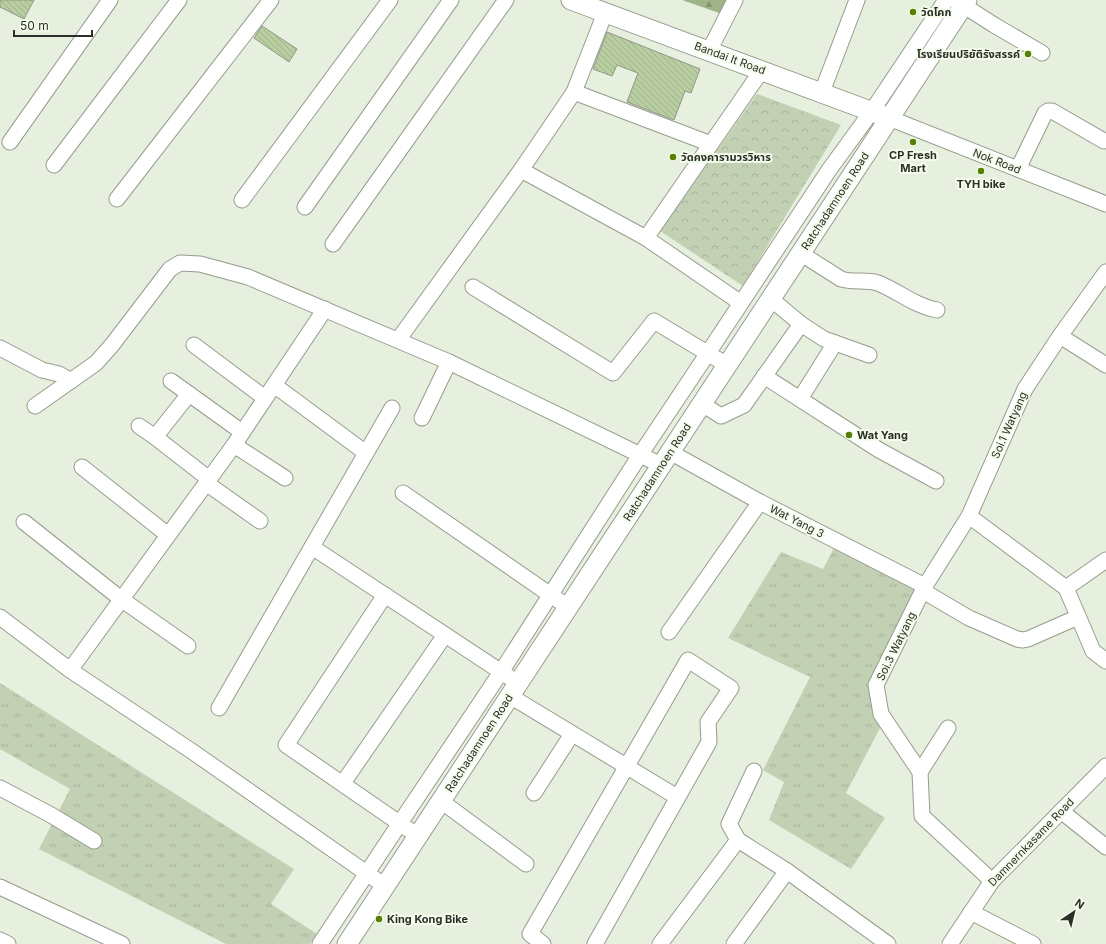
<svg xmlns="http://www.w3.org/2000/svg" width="1106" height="944" font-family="Inter,'Noto Sans Thai',sans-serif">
<defs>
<pattern id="grass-tufts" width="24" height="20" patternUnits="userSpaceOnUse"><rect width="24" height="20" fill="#c2d0b4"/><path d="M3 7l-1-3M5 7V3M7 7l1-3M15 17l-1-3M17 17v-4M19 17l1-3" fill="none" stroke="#a7b39b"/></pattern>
<pattern id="forest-firs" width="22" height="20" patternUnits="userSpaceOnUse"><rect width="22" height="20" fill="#9fb488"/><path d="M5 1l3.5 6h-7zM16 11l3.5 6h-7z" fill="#82936f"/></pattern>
<pattern id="park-crowns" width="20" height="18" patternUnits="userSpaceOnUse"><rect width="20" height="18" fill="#c2d0b4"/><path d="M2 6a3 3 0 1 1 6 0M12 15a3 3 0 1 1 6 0" fill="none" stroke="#a7b39b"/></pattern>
<pattern id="building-back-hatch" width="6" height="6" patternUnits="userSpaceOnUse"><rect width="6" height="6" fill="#b8cea1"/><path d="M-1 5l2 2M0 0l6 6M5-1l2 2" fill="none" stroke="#9eb18b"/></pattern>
</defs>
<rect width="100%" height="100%" fill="#e7f0de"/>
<g fill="url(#grass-tufts)">
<path d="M835,546L918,588L869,684L880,728L846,793L885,818L851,869L769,820L784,782L763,770L810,677L728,638L781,552L823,569Z"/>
<path d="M0,683L294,869L271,904L317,934L310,944H226L39,849L70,789L0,749Z"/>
</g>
<path fill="url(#forest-firs)" d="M682,0H728L722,14Z"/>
<path fill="url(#park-crowns)" d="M757,94L841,125L743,286L660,231Z"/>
<g fill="url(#building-back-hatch)" stroke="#8f9787">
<path d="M0,0H34L24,19L0,7Z"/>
<path d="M262,26L297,49L289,62L254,38Z"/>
<path d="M607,32L700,69L691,93L685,91L674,120L627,102L638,73L617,65L612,76L593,69Z"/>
</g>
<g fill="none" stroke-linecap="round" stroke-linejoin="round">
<defs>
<g id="minor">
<path d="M955,0L994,25L1042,53"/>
<path d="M605,13L574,92L711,144"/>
<path d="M709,51L735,0"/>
<path d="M822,92L857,0"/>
<path d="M889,118L1106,204"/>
<path d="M10,142L110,0"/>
<path d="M54,165L179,0"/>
<path d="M1018,169L1045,113L1048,111H1052L1104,141"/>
<path d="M521,170L574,92"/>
<path d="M117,199L271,0"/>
<path d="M242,200L390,0"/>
<path d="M305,207L451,0"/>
<path d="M646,238L762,70"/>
<path d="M333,244L506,0"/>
<path d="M800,253L841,279C853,283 866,279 878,283C898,291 915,306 937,310"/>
<path d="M473,287L613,373L654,321L727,365"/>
<path d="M771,299L801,324L824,339L869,355"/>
<path d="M1060,336L1106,365"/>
<path d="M398,340L521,170L646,238L741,303"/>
<path d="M194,345L265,398"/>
<path d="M0,348L42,370L59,374L71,381"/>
<path d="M764,376L879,450L936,481"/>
<path d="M171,381L242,432"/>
<path d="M274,385L366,453"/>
<path d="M800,399L835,343"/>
<path d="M702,404L721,416L744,405L801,324"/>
<path d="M35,406L96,363L112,345L170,269L180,263L200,264L248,277L449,362L661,465"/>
<path d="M422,418L449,362"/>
<path d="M139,426L155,437L209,479"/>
<path d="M155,437L189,394"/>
<path d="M234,445L285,478"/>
<path d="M670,452L760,502L925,586"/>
<path d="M82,467L168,535"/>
<path d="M206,483L260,521"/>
<path d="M403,493L568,607"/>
<path d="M969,516L1066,588L1093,651L1106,661"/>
<path d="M24,522L121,599L188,646"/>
<path d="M312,547L509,677"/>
<path d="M1066,588L1106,560"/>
<path d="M923,591L969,618L1017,639L1023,640L1028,639L1078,617"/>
<path d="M385,595L286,745L418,836"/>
<path d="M0,617L70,670L193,752L385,886"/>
<path d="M669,632L760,502"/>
<path d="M70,670L234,445L325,309"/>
<path d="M510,696L677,797"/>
<path d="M219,708L392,408"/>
<path d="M754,771L729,824L738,840L787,871L888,944"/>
<path d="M920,772L948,728"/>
<path d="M343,783L445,635"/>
<path d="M0,788L51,815L94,841"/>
<path d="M534,793L572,734"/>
<path d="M441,801L526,864"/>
<path d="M1061,811L1106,847"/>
<path d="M992,881L922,816L920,772L881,714L876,685L925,586L969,516L1025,389L1060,336L1106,272"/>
<path d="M0,887L122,944"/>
<path d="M971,912L1033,944"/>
<path d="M0,940L8,944"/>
<path d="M320,944L400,823L501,672L640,455L708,353L829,170L872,111L946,0"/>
<path d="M543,944L530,934L688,660L731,688L708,722L709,742L595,944"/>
<path d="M660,944L738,840"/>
<path d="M734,944L787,871"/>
<path d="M950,944L992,881L1106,766"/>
</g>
<g id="major">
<path d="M571,0L889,118"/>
<path d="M347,944L967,0"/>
</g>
</defs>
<use href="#minor" stroke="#959d8d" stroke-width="17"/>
<use href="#major" stroke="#959d8d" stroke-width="21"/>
<use href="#minor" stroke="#fff" stroke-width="15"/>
<use href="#major" stroke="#fff" stroke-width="19"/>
</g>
<g fill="#568004" stroke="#f4fdeb" stroke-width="1.5">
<circle cx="913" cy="12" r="4"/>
<circle cx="1028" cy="54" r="4"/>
<circle cx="913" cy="142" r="4"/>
<circle cx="673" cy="157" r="4"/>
<circle cx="981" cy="171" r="4"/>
<circle cx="849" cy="435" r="4"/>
<circle cx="379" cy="919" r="4"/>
</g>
<g text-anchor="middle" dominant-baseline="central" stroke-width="4" stroke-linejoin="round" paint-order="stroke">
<g font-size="11" font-weight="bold" fill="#2c2f29" stroke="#f4fdeb" text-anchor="start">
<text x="921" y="12">วัดโคก</text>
<text x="1020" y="54" text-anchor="end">โรงเรียนปริยัติรังสรรค์</text>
<text x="913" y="155" text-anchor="middle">CP Fresh<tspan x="913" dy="13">Mart</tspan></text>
<text x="681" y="157">วัดคงคารามวรวิหาร</text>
<text x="981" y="184" text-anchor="middle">TYH bike</text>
<text x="857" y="435">Wat Yang</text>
<text x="387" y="919">King Kong Bike</text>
</g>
<g font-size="11" fill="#2c2f29" stroke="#f4fdeb">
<text transform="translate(730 58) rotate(20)">Bandai It Road</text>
<text transform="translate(997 161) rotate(21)">Nok Road</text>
<text transform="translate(835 201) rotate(-57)">Ratchadamnoen Road</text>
<text transform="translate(1009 425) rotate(-66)">Soi.1 Watyang</text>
<text transform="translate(657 472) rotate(-57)">Ratchadamnoen Road</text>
<text transform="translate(797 521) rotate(27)">Wat Yang 3</text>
<text transform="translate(896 646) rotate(-64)">Soi.3 Watyang</text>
<text transform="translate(479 743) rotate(-57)">Ratchadamnoen Road</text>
<text transform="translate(1031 842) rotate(-46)">Damnernkasame Road</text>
</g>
</g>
<g transform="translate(1074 912) rotate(35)" stroke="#f4fdeb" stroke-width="3" paint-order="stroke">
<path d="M0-3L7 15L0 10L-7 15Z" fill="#2c2f29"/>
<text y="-6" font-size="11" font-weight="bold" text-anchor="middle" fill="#2c2f29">N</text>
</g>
<path d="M14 30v6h78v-6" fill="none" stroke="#2c2f29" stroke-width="2"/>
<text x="20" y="30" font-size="12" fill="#2c2f29" stroke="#f4fdeb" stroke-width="3" paint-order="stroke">50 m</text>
</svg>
